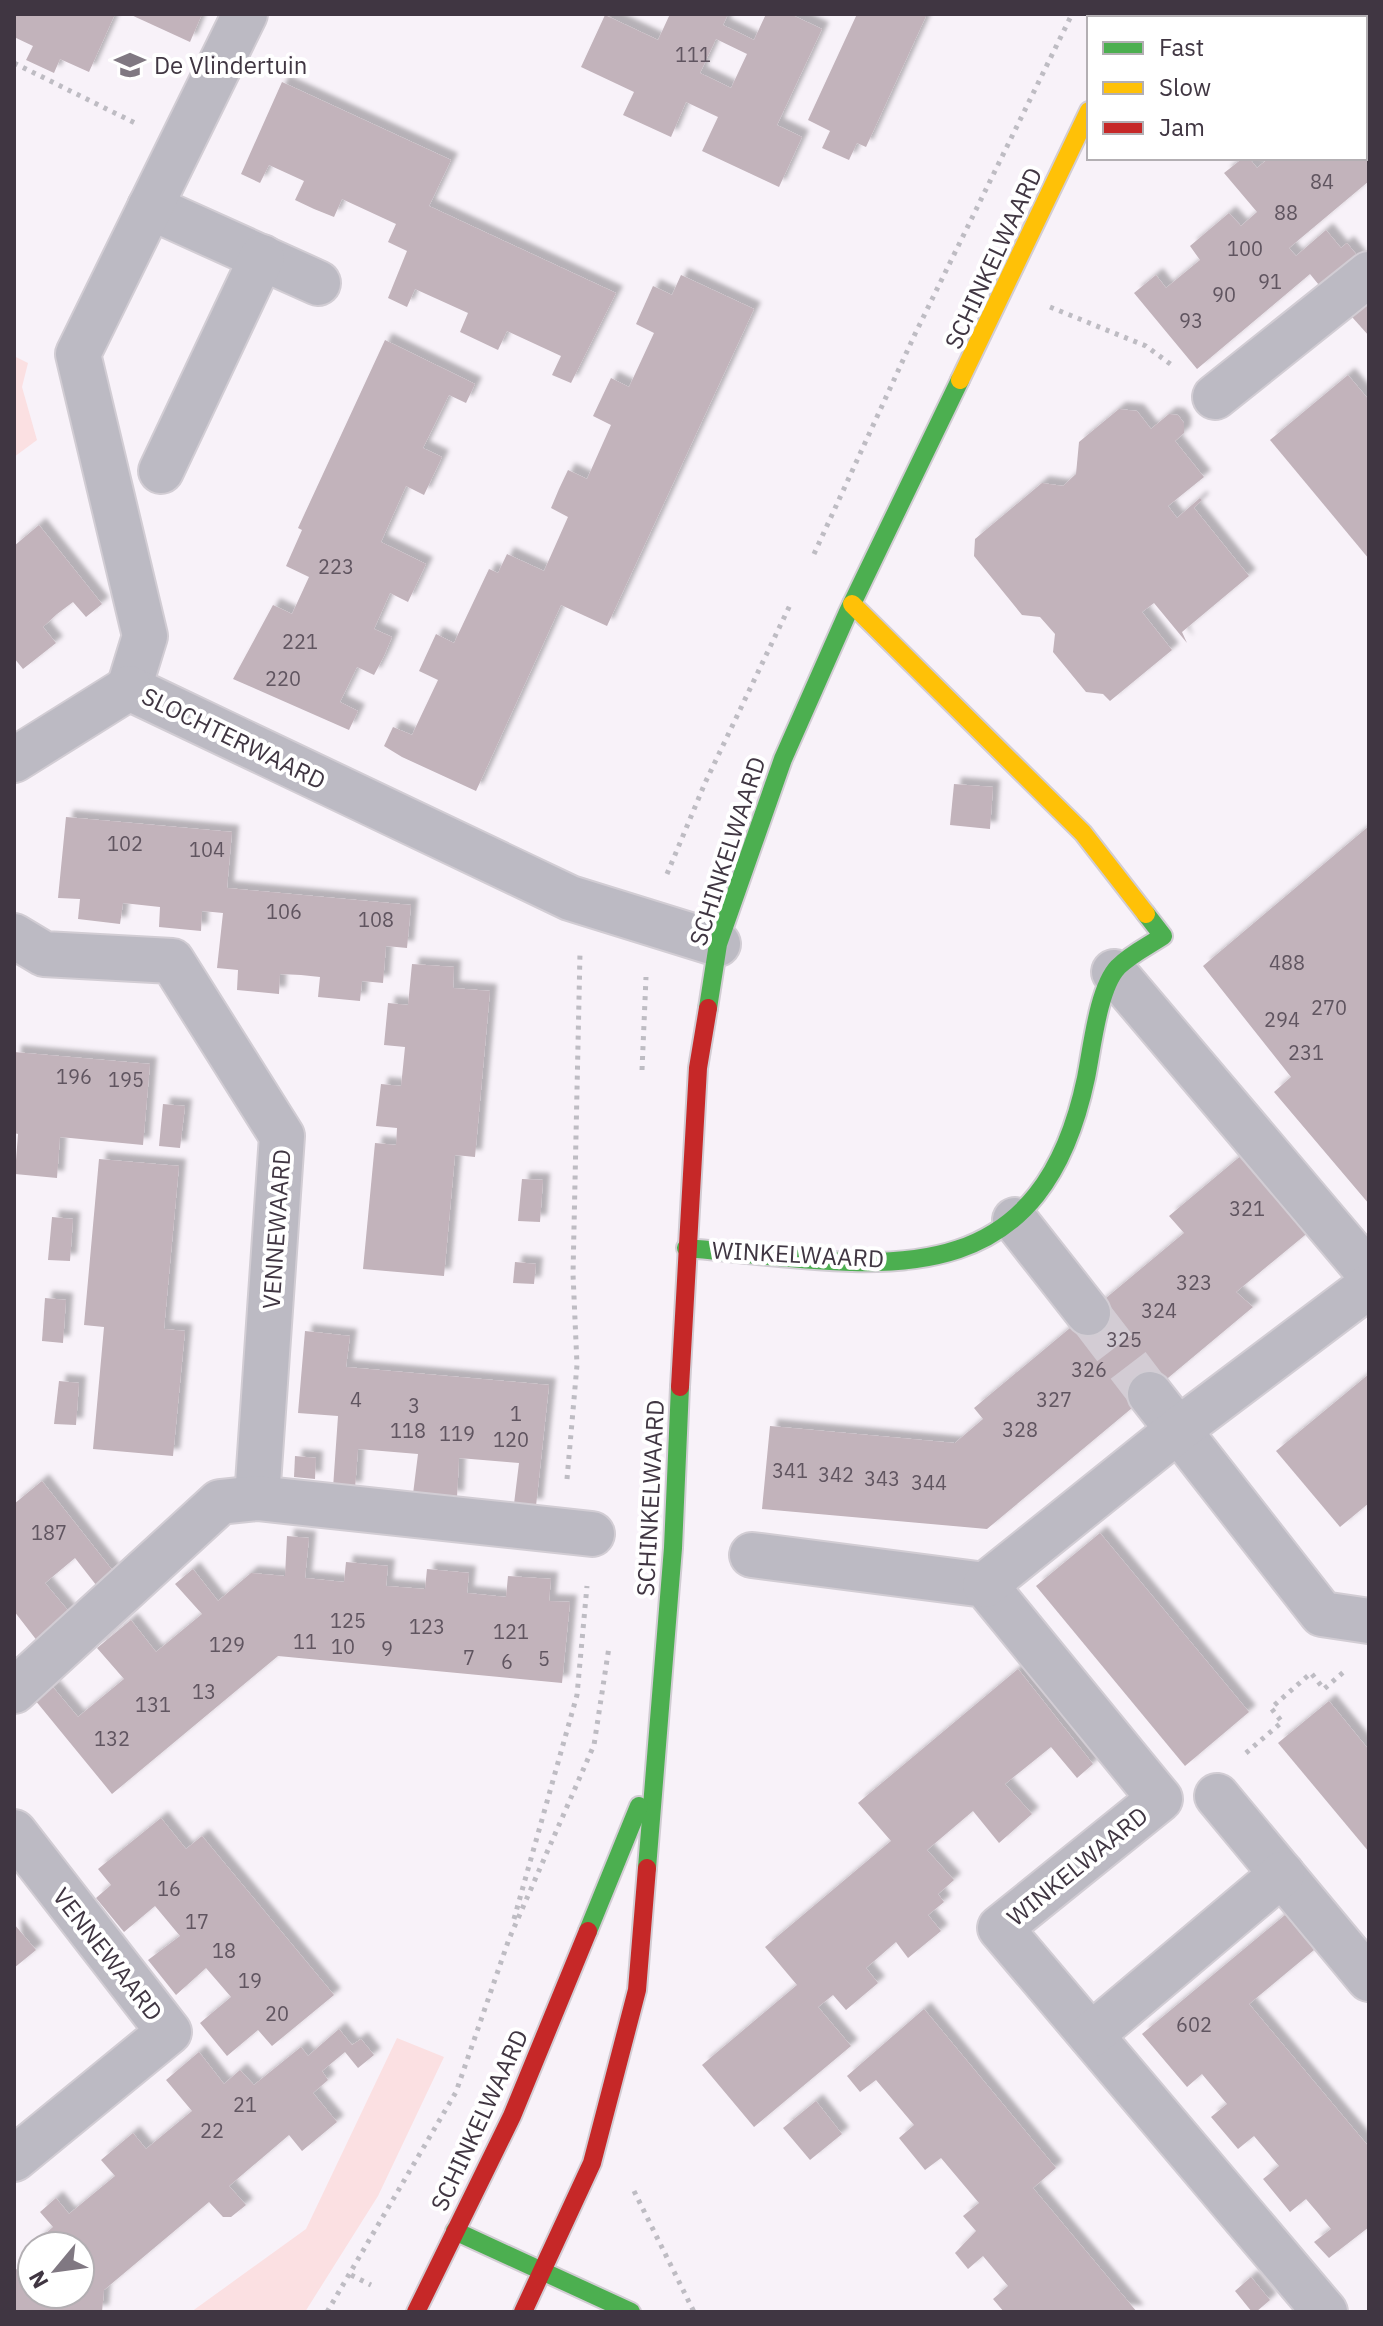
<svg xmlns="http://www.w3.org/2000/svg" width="1383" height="2326" font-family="'IBM Plex Sans',sans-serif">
<defs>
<filter id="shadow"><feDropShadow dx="7" dy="-7" stdDeviation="2" flood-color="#0004"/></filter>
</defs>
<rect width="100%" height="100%" fill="#f8f2f9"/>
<g fill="#fbe0e2">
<path d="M14,356L28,363L22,387L37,440L14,457Z"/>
<path d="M397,2038L444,2057L378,2196L305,2312H191L306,2229Z"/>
</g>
<g fill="#c2b3bb" fill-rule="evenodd" filter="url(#shadow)">
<path d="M14,14H115L89,72L60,59L54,73L26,60L33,46L14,37Z"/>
<path d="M129,14H202L190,42Z"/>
<path d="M670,14H728L723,25L754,40L766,14H790L822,29L777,125L802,137L779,187L702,151L718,117L686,102L671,137L623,115L634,92L581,67L605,15L658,40ZM716,39L747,54L731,88L700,73Z"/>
<path d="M857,14H927L866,147L857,143L849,160L822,148L830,131L808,120Z"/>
<path d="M1369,52V181L1289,248L1296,256L1326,230L1341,248L1347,243L1360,259L1323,290L1310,274L1197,369L1134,293L1156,275L1166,288L1200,260L1190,246L1229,213L1241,226L1257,212L1224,173L1243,158H1249L1257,168L1269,158H1365V56Z"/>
<path d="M282,82L451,160L429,206L616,293L571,383L552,375L561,356L507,331L498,350L460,332L468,313L415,289L407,307L388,298L407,251L388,242L396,224L342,199L334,217L314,209L295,200L304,181L269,165L260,183L241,174Z"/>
<path d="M681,275L754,309L607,626L561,605L476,791L402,757L384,746L393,727L412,735L420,718L438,680L419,671L436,634L454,643L489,569L498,573L507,554L544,571L568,517L551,508L559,489L568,470L587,479L611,425L593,416L611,378L629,387L654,333L636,324L653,286L672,295Z"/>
<path d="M1369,303V336L1352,317Z"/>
<path d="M385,340L475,384L466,403L449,395L423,448L442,457L424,495L406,486L381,542L426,564L408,602L390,593L374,629L392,637L384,656L374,675L357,667L340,702L358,711L349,730L233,679L273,605L292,614L309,577L286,566L302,530L298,528Z"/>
<path d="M1348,375L1369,400V559L1270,440Z"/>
<path d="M1119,409L1137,411L1151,429L1169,414L1178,415L1184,423V433L1175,441L1204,477L1168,506L1177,518L1200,498L1202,500L1194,508L1249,576L1182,632L1187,643L1154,603L1142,612L1172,650L1110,701L1103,694L1086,692L1053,652L1055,634L1040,617L1022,615L974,556L975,539L1042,483L1063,486L1076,474L1079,442Z"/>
<path d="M39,525L102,604L86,617L73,602L57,614L43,627L56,643L23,669L14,658V546Z"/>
<path d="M954,784L993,787L990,829L950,825Z"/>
<path d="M66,817L232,832L227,888L411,905L407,948L386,946L383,983L362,981L360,1001L318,997L320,977L301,975L280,974L279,994L237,990L238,970L217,968L223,913L202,911L201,931L159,927L160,907L123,903L120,924L78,919L80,899L58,898Z"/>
<path d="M1369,826V1204L1274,1092L1291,1077L1203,966Z"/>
<path d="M412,964L454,967L453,988L490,991L475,1157L455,1155L444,1276L363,1269L375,1143L396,1145L397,1128L376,1126L381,1084L401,1086L403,1067L405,1047L384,1045L388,1003L408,1005Z"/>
<path d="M14,1052L150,1064L143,1145L60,1137L57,1178L15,1174L18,1134L14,1133Z"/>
<path d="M163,1104L185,1106L180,1148L159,1146Z"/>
<path d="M1243,1154L1310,1231L1236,1292L1253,1307L987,1529L762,1509L770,1426L955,1443L983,1419L974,1408L1184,1233L1169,1216Z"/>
<path d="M99,1159L179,1166L164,1329L185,1331L173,1456L93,1449L104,1327L84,1325Z"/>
<path d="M522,1179L543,1180L540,1222L518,1221Z"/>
<path d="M52,1217L73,1219L70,1261L48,1260Z"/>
<path d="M515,1262L536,1264L534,1284L513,1283Z"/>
<path d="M45,1298L66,1300L63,1343L42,1341Z"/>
<path d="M305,1331L350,1336L346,1367L549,1385L536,1506L514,1504L519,1463L459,1458L457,1498L413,1494L418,1454L358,1449L355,1489L333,1488L338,1416L298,1413Z"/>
<path d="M1369,1374V1503L1340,1527L1276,1451Z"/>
<path d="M59,1381L79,1383L76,1425L54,1424Z"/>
<path d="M295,1456L316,1458L315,1479L294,1477Z"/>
<path d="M42,1481L117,1576L100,1590L75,1558L45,1583L71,1614L38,1642L14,1611V1504Z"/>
<path d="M1100,1533L1249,1712L1185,1766L1036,1586Z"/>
<path d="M287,1536L309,1538L305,1578L344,1582L346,1562L388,1566L386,1586L425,1589L427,1569L469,1573L467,1593L506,1597L508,1576L551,1579L549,1601L570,1602L562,1683L278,1656L112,1794L35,1700L52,1686L78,1717L124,1679L97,1648L131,1620L156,1652L202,1614L175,1584L193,1569L218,1601L251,1573L285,1576Z"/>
<path d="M1018,1669L1093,1764L1077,1778L1051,1747L1005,1784L1032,1814L999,1843L973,1811L927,1850L954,1880L938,1894L944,1902L928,1915L941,1931L908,1958L896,1942L866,1968L878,1983L846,2010L833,1995L818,2007L851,2046L754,2127L702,2065L797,1985L765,1947L891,1841L858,1803Z"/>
<path d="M1329,1701L1369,1750V1852L1278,1743Z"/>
<path d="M161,1818L186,1849L202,1836L334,1995L272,2046L258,2030L227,2056L200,2023L231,1997L206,1968L176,1995L148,1960L180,1936L155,1906L124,1932L96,1898L111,1885L98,1869Z"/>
<path d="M1285,1915L1314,1950L1249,2004L1369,2147V2227L1329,2258L1314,2242L1331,2229L1318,2213L1306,2199L1290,2212L1263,2179L1279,2166L1254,2136L1238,2149L1211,2117L1227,2104L1202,2074L1187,2087L1142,2034Z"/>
<path d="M14,1924L36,1950L14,1968Z"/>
<path d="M924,2009L1056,2168L1033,2188L1137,2312H1004L993,2299L1008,2286L983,2256L968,2269L955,2253L976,2231L963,2216L979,2203L941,2158L925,2170L899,2138L914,2125L876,2080L860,2092L847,2076Z"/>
<path d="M339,2029L352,2045L361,2039L374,2055L358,2068L345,2052L322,2071L328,2080L313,2093L337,2122L302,2151L289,2135L229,2186L246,2205L231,2217H223L209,2202L104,2290L102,2312L14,2311V2269L32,2271V2294H80V2246H37V2241L53,2227L40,2212L56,2198L69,2214L115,2176L101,2160L133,2133L146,2149L192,2111L166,2080L199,2052L224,2084L240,2070L254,2085L301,2047L308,2056Z"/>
<path d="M816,2101L842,2134L810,2160L783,2128Z"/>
<path d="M1251,2277L1270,2300L1256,2312H1252L1235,2291Z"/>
</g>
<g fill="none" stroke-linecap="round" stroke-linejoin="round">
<path stroke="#d3ccd4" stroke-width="44" stroke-dasharray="44 22" stroke-linecap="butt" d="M1088,1313L1150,1394"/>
<defs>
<g id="street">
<path d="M150,207L318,283"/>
<path d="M1215,397L1369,274"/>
<path d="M161,471L262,257"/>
<path d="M129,688L145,636L78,354L245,14"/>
<path d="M129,688L570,898L718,944"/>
<path d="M14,760L129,688"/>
<path d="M14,936L44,954L172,961L282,1136L257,1498"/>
<path d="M1114,972L1369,1273"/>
<path d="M1015,1220L1088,1313"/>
<path d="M1150,1394L1322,1614L1369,1621"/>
<path d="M752,1555L985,1585L1160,1799L1000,1928L1325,2312"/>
<path d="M985,1585L1178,1430L1369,1286"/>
<path d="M14,1691L220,1502L257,1498L592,1534"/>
<path d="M1217,1796L1369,1979"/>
<path d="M14,1832L169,2032L14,2159"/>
<path d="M1091,2035L1282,1874"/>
</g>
<g id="fast">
<path d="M708,1008L718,944L783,759L848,612L960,380"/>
<path d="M686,1248C866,1263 1037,1310 1086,1078C1092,1049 1098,988 1118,967C1131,954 1148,946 1163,936L1146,914"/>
<path d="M647,1868L673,1548L680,1387"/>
<path d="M588,1931L639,1806"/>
<path d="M455,2231L631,2312"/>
</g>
<g id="slow">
<path d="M1132,18L1134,14"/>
<path d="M960,380L1089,111"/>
<path d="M852,604L1083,833L1146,914"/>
</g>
<g id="jam">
<path d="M680,1387L698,1068L708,1008"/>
<path d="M416,2312L512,2116L588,1931"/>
<path d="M523,2312L592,2163L637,1990L647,1868"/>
</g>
</defs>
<use href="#street" stroke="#d2cdd4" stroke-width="48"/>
<use href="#fast" stroke="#d2cdd4" stroke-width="22"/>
<use href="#slow" stroke="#d2cdd4" stroke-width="22"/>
<use href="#jam" stroke="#d2cdd4" stroke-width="22"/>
<g stroke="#bebcc3" stroke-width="5" stroke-dasharray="4 6" stroke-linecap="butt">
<path d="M14,63L135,123"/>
<path d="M1050,307L1146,346L1173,366"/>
<path d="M814,554L915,334L1072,14"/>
<path d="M667,874L705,783L791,603"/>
<path d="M642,1070L646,977"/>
<path d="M567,1479L577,1365L573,1274L580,953"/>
<path d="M1246,1753L1282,1722L1271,1708L1311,1673L1324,1689L1347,1669"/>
<path d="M514,1919L577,1695L587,1586"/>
<path d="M634,2191L694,2312"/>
<path d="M351,2275L371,2285"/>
<path d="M327,2312L456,2092L509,1939L594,1745L609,1647"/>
</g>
<use href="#street" stroke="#bcbac3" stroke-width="44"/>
<use href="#fast" stroke="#4caf50" stroke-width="18"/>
<use href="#slow" stroke="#ffc107" stroke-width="18"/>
<use href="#jam" stroke="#c62828" stroke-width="18"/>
</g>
<defs>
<symbol id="school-bare" viewBox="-9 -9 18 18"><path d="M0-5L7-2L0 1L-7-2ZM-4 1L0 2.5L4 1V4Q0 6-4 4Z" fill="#807882" stroke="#fff" stroke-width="2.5" paint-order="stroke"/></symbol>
</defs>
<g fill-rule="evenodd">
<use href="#school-bare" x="108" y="43" width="44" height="44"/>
</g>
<g text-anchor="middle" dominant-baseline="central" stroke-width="8" stroke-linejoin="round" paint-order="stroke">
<g font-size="20" fill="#605560">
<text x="693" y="54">111</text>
<text x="1322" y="181">84</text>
<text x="1286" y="212">88</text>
<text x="1245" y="248">100</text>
<text x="1270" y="281">91</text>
<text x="1224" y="294">90</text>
<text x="1191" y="320">93</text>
<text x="336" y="566">223</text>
<text x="300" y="641">221</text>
<text x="283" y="678">220</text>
<text x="125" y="843">102</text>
<text x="207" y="849">104</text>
<text x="284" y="911">106</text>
<text x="376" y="919">108</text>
<text x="1287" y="962">488</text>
<text x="1329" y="1007">270</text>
<text x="1282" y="1019">294</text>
<text x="1306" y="1052">231</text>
<text x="74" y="1076">196</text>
<text x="126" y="1079">195</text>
<text x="1247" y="1208">321</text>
<text x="1194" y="1282">323</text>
<text x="1159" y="1310">324</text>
<text x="1124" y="1339">325</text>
<text x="1089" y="1369">326</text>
<text x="356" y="1399">4</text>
<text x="1054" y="1399">327</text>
<text x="414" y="1405">3</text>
<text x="516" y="1413">1</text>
<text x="1020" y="1429">328</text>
<text x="408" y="1430">118</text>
<text x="457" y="1433">119</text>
<text x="511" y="1439">120</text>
<text x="790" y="1470">341</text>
<text x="836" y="1474">342</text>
<text x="882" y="1478">343</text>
<text x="929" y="1482">344</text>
<text x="49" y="1532">187</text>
<text x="348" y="1620">125</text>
<text x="427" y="1626">123</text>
<text x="511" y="1631">121</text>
<text x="305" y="1641">11</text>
<text x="227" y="1644">129</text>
<text x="343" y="1646">10</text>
<text x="387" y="1648">9</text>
<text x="469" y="1657">7</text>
<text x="544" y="1658">5</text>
<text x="507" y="1661">6</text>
<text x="204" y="1691">13</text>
<text x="153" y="1704">131</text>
<text x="112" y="1738">132</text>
<text x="169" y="1888">16</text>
<text x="197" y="1921">17</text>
<text x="224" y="1950">18</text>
<text x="250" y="1980">19</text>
<text x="277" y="2013">20</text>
<text x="1194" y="2024">602</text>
<text x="245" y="2104">21</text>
<text x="212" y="2130">22</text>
</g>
<g font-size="24" fill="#403642" stroke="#fff" text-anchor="start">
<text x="154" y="65">De Vlindertuin</text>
</g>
<g font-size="24" fill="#403642" stroke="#fff">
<text transform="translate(993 258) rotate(-65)">SCHINKELWAARD</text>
<text transform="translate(234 738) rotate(26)">SLOCHTERWAARD</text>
<text transform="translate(727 851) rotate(-72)">SCHINKELWAARD</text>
<text transform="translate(276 1229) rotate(-86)">VENNEWAARD</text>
<text transform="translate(798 1254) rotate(3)">WINKELWAARD</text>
<text transform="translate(650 1498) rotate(-87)">SCHINKELWAARD</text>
<text transform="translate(1077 1866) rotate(-39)">WINKELWAARD</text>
<text transform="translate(108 1954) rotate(52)">VENNEWAARD</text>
<text transform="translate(479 2120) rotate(-65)">SCHINKELWAARD</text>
</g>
</g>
<rect width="1383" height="2326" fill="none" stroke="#403642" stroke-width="32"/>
<rect x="1087" y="16" width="280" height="144" fill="#ffffff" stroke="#b3afb3" stroke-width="2"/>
<rect x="1103" y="42" width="40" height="12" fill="#4caf50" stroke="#b3afb3" stroke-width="2"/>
<text x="1159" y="56" font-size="24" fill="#403642">Fast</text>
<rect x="1103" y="82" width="40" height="12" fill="#ffc107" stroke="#b3afb3" stroke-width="2"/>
<text x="1159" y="96" font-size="24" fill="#403642">Slow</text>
<rect x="1103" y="122" width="40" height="12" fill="#c62828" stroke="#b3afb3" stroke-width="2"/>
<text x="1159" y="136" font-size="24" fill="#403642">Jam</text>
<g transform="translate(56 2270) rotate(241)"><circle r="38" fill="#ffffff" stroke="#b3afb3" stroke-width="2"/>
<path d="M0-6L14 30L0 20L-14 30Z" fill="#807882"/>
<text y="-12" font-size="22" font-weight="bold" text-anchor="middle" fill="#403642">N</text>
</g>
</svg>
